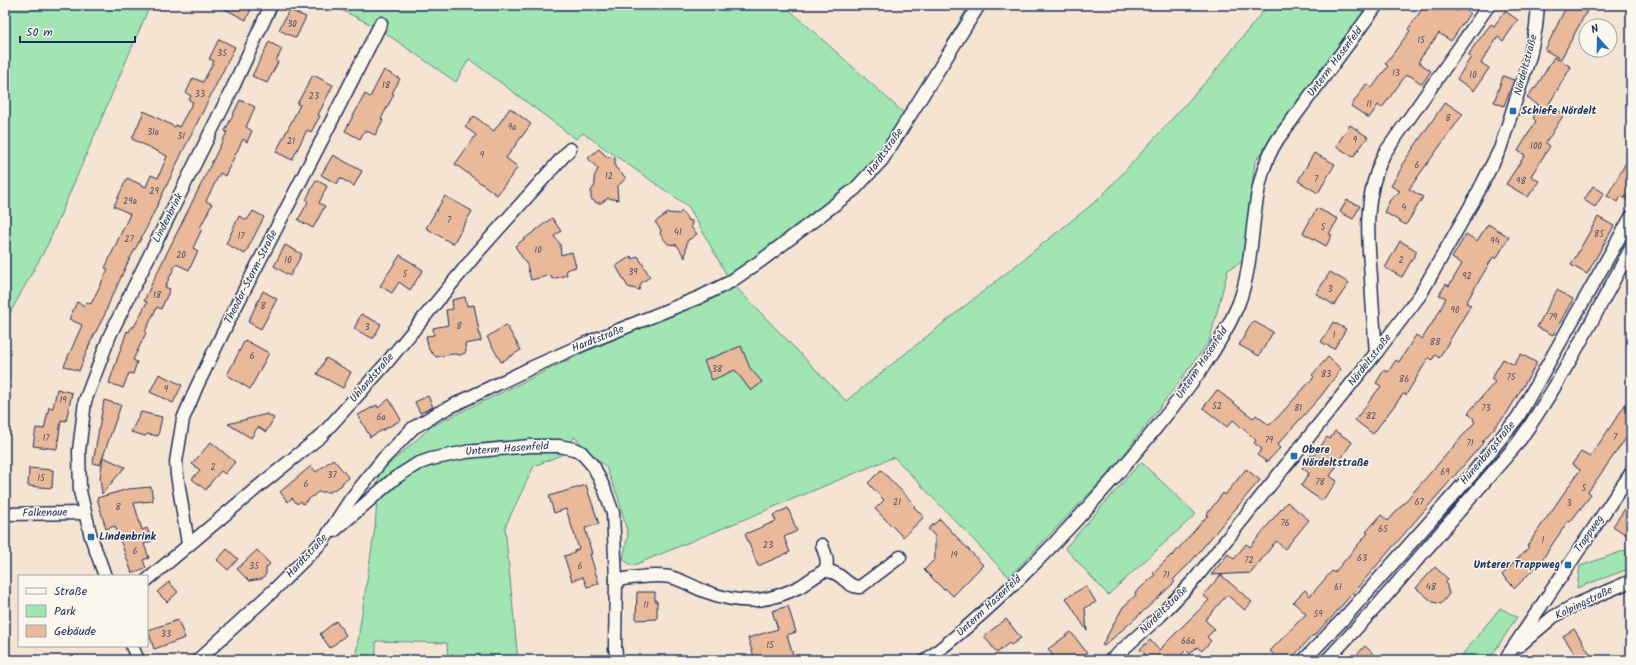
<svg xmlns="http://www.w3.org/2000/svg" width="1636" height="665" font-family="Kalam,sans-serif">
<rect width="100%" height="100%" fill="#f6e4d3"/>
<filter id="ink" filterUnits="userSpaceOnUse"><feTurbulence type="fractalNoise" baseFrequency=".025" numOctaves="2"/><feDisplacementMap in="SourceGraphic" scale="8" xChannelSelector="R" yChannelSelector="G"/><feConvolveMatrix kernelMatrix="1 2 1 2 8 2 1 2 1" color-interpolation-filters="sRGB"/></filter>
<g filter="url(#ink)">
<g fill="#a0e5b2" stroke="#5e8a88">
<path d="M5,5H150L48,244L5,322Z"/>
<path d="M331,5H784L905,114L969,5H985L870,164L840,194L730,281L846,401L1100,198L1212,75L1268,5H1370L1255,162L1243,261L1228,270L1209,342L1113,469L1009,577L894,457L632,566L623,559L628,535L618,497L606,467L574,437L566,453L534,466L505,527L518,660H448L447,643L376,641V660H355L375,527L379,473L432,426L587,351L728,291L730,281L689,207L583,133L576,139L469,59L456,82L378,28Z"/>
<path d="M1141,462L1196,514L1108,595L1065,548Z"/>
<path d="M1631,546V568L1577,588L1580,566L1629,549Z"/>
<path d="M1500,608L1517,617L1489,660H1458Z"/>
</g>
<g fill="#e9b99a" stroke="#1b2f5e">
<path d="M217,5H253L246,20Z"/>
<path d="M1425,5H1448L1456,11L1460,6L1470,13L1451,41L1439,33L1418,62L1431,71L1422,84L1409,75L1408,76L1406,75L1382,108L1378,105L1369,118L1351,106L1366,84L1372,88L1388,66L1385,64L1410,31L1408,29Z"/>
<path d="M1567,5H1590L1561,59L1545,50Z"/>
<path d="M289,10L306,17L296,38L279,30Z"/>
<path d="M1505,11L1518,20L1503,41L1498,37L1481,63L1489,68L1474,91L1457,79L1471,57L1468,56L1474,46L1491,24L1494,26Z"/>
<path d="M219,39L235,47L182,153L146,229L126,266L114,293H113L104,316L91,341L79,371L64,366L82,325L69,319L77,302L85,306L86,302L91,304L108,269L105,268L130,214L114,206L127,178L146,187L151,175L158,178L167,156L132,139L144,111L175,127L176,125L179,127L193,102L189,100L191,96L186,93L193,78L203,82L214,61L209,59Z"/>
<path d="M269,42L282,49L276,61L278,62L267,83L252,76Z"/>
<path d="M1554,57L1571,67L1549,104L1564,114L1546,143L1550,146L1531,176L1539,181L1528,197L1506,184L1525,155L1518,151L1536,121L1533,118L1540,106L1527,98L1534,88L1535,89Z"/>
<path d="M384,70L400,79L392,93L394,94L381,119L383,120L375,135L365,130L360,139L345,131L365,94L370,97Z"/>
<path d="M313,75L333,85L318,115L320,116L311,132L307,130L292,160L276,152L300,105L297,104Z"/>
<path d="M1503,76L1514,80L1504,106L1494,102Z"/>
<path d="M240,100L255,107L246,127L252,131L247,142L243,139L225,176L220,173L206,201L212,204L200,228L202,229L193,248L198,251L189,270L176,264L165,287L170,289L161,309L157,307L145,332L146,333L133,360L137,362L133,374L129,373L123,388L109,383L127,331L129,332L132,326L134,327L147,302L144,301L153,281L227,132L225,131Z"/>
<path d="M1445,102L1463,114L1409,189L1423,197L1406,225L1384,212L1390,200L1400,191L1391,186L1402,167L1401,166Z"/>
<path d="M510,108L531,124L506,158L518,167L497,195L455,164L476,135L465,127L474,116L494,131Z"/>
<path d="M1350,125L1368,137L1353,157L1336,146Z"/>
<path d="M599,149L606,156L615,158V167L626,178L617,187L618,200L608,198L601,203H597L591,199V191L595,185L594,177L598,169L588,158Z"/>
<path d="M1314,153L1335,164L1318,193L1298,181Z"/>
<path d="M1631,154V202L1621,196L1618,202L1607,196Z"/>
<path d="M333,155L362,171L354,186L340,178L337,184L321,175Z"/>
<path d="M316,180L327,186L319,203L325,206L313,228L298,220L308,202L306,200Z"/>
<path d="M1593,186L1604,193L1595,207L1584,200Z"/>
<path d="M445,196L472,211L453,244L426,228Z"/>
<path d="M1347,200L1360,206L1353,219L1340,212Z"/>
<path d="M1317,208L1338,219L1329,234L1332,235L1326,246L1303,233Z"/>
<path d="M253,211L264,217L245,254L226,244L239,216L247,220Z"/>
<path d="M682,211L688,220L692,221L691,227L697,234L687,241L685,258L677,245L668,244L660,234L661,230L655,222L668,213L679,214Z"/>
<path d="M1598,217L1614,226L1587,274L1571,265Z"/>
<path d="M552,218L561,231L554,236L560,244L561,255L572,252L576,267L566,270L567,275L552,279L551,275L531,280L527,265L515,246Z"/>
<path d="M1488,224L1509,237L1496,259L1493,257L1466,303L1471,305L1439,358L1435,355L1432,360L1429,357L1406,395L1403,394L1373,434L1355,420L1381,386L1376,383L1384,370L1388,372L1396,360L1399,362L1416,335L1422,339L1438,314L1446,298L1439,295L1446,284L1449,286L1462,264L1452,258L1466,234L1477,241Z"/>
<path d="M1400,241L1417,251L1402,277L1385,268Z"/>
<path d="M285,245L302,254L290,276L274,266Z"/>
<path d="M400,255L423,270L410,290L399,282L392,293L380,286Z"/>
<path d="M631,256L633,259L638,256L650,277L641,283L639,290L628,287L616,266Z"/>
<path d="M1330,272L1349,283L1334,305L1316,294Z"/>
<path d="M1557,290L1573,299L1553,335L1537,327Z"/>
<path d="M263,291L277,299L261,329L248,322Z"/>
<path d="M465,297L467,306L474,305L481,341L465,344L466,352L461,355L453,354L436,357L429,350L426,336L434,335L433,328L448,325L446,310L453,309L452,300Z"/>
<path d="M361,314L381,324L374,338H372L354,329Z"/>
<path d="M1253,321L1273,332L1259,356L1239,345Z"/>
<path d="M1333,322L1346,329L1334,349L1321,342Z"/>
<path d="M506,325L521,350L501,362L487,337Z"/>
<path d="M245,340L269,353L250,389L227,375Z"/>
<path d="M741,346L750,368L762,382L751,391L735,370L712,380L704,361Z"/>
<path d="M1521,354L1537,363L1507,413L1482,442L1483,443L1332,617L1314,636L1313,635L1290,660H1279L1270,651L1306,614L1293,602L1305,590L1310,596L1332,571L1334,573L1368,533L1366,532L1381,515L1388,521L1475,422L1473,420L1474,419L1468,413L1495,382L1491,379L1503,359L1514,365Z"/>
<path d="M1328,357L1341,369L1321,396L1277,445L1280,448L1267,462L1257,455L1262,449L1254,443L1256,440L1233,420L1227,427L1203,408L1217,390L1253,418L1256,415L1269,425L1278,417L1314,377L1312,375Z"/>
<path d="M326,358L351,372L343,388L317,374Z"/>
<path d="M159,374L182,385L173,403L150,392Z"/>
<path d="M57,389L72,393L66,421L61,420L57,449L33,446L36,428L44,429L49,407L53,408Z"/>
<path d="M428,396L433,407L420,413L415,402Z"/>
<path d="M1631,396V431L1588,492L1591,494L1588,499L1570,522L1568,521L1539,564L1515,588L1502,575L1529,547L1527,546L1580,470L1572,464L1581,452L1590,457Z"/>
<path d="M389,399L401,420L370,437L358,415L377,405L378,408Z"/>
<path d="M104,400L121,405L100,465L93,463Z"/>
<path d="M141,412L162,417L158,436L148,434L145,436L131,432Z"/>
<path d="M267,414L274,418L266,432L258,427L251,438L228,424Z"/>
<path d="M1335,431L1352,442L1330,476L1337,481L1322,501L1301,486L1309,473L1302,468L1311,455L1314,456L1327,437L1330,439Z"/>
<path d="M211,442L235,462L225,474L221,471L212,481L206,490L192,479L200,470L192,464Z"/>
<path d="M103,457L125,467L102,494L100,478Z"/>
<path d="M333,459L349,478L342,483V485L330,492H318L303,504L301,501L297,504L292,498L288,502L280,492L311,466L316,472Z"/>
<path d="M29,468L53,470L52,488L28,486Z"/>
<path d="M1246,469L1260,480L1248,494L1189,564L1173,580L1175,582L1147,608L1104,646L1102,645L1123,607L1136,595L1135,593L1155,575L1153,573L1171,555L1172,556L1208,515L1207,514L1223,493L1225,495Z"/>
<path d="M881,470L915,505L914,507L924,517L903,537L875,509L884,500L868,483Z"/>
<path d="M586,485L599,524L585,528L592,554H590L599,584L587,587L583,577L572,581L564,556L574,553V551L579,549L566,509L554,513L549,496Z"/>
<path d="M151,487L153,501L134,503L142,530L147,528L152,541L144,544L149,558L143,560L146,568L132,573L115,526L106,529L97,498L128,489Z"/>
<path d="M1631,500V538L1613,526Z"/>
<path d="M1287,502L1309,520L1285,549L1276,541L1251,573L1211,575L1228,554L1234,559L1246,544L1250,547Z"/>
<path d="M788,508L797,531L784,537L790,552L758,566L745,534L776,521L773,515Z"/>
<path d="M940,519L983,565L953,596L945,588L944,590L924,570L935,559V536L928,529Z"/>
<path d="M227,549L238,559L228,570L217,560Z"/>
<path d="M257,550L270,564L266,568V574L262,579L249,581L237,569Z"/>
<path d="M1435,567L1448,579L1446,582L1449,594L1441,604L1433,602L1416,588Z"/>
<path d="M1221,575L1252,602L1245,610L1227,595L1205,620L1215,629L1207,637L1211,641L1202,651L1197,647L1190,654L1186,650L1176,660H1139L1145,654L1140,649L1150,640L1159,650L1209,600L1203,595Z"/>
<path d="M169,582L178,592L167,602L157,592Z"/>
<path d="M1086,586L1096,602L1085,608L1087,631L1066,598Z"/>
<path d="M637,592H655V601H657V619L636,620Z"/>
<path d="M788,606L796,632L787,635L793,655L778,660H755L748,638L778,629L772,611Z"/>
<path d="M1006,619L1021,638L1011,645L1009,643L997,653L984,636Z"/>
<path d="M178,620L185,638L154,649L148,630Z"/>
<path d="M336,621L346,635L330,648L320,634Z"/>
<path d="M1574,629L1594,660H1579L1563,636Z"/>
<path d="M1071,632L1087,653L1078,660H1056L1048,649Z"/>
<path d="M1365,646L1380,660H1352Z"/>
</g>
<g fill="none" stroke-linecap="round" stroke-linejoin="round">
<defs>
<g id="street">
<path d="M1376,353C1374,328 1372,302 1371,277C1367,232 1364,196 1384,154L1489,5"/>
<path d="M5,514L84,513"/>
<path d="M334,531L395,478L417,464L431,459L466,452L530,446H559L574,449L581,452L594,467L604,488L613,513L616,580L615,648L617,660"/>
<path d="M188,544L177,475L176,462L183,419L197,386L232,314L325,134L381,23"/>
<path d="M822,545C825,555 830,562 824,571"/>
<path d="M105,576L91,537L80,491L79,451L85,401L110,335L233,87L271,5"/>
<path d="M147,580L259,486L321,436L384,366L477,253L570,149"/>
<path d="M616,580C633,578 653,574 670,577C684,580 694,588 707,592C741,605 768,603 801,586C809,581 816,575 824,571C842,570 846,588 860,587L900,557"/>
<path d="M132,646L138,660"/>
<path d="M1519,646L1553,617L1573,606L1631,581"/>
<path d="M1508,655L1631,473"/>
<path d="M198,660L275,589L324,540L350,500L383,459L413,428L438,413L466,399L535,366L584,344L700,297L730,282L762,260L855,189L882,160L979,5"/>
<path d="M926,660C958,636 988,609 1017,581C1064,535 1105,490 1147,439C1180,398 1217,355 1238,305C1259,252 1246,187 1278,139L1377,5"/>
<path d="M1111,660L1161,615L1195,579L1376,353L1420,295L1474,200L1500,149L1530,56L1536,27L1538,5"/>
<path d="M1304,660L1346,616L1473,473L1518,417L1631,217"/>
<path d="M1327,660L1379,604L1517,444C1561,383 1595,315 1631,248"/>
</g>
</defs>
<use href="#street" stroke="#1b2f5e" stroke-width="15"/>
<use href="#street" stroke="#fbf7ec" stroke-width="12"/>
</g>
</g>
<g fill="#1f6fb2" stroke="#fbf7ec" stroke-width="1.5">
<rect x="1509" y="107" width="8" height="8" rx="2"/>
<rect x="1290" y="452" width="8" height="8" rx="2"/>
<rect x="87" y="533" width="8" height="8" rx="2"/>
<rect x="1564" y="561" width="8" height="8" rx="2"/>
</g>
<g text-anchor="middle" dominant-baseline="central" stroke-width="3" stroke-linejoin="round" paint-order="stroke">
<g font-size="9" fill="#4e526d">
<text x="292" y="24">30</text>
<text x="1421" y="40">15</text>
<text x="222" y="53">35</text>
<text x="1396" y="73">13</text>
<text x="1473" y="75">10</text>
<text x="386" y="85">18</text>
<text x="200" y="94">33</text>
<text x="314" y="96">23</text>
<text x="1369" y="104">11</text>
<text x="1448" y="118">8</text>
<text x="512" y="127">9a</text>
<text x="153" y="132">31a</text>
<text x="181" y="136">31</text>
<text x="1355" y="140">9</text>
<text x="291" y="141">21</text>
<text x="1536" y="146">100</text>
<text x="482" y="155">9</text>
<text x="1417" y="165">6</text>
<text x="609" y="176">12</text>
<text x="1316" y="179">7</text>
<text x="1521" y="181">98</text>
<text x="154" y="191">29</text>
<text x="130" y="201">29a</text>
<text x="1404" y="207">4</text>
<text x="449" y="220">7</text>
<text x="1323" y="227">5</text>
<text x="678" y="232">41</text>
<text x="1599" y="234">85</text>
<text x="241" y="236">17</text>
<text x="129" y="239">27</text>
<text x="1495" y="241">94</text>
<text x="538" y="250">10</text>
<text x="181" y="255">20</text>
<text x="288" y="260">10</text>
<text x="1401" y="260">2</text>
<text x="633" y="272">39</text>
<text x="405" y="274">5</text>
<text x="1467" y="276">92</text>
<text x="1330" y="289">3</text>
<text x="157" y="295">18</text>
<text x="263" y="306">8</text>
<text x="1455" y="310">90</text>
<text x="1553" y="317">79</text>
<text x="459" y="326">8</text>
<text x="367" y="327">3</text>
<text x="1334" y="335">1</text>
<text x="1435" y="342">88</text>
<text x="252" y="356">6</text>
<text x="717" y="369">38</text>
<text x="1326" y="374">83</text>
<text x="1511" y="377">75</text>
<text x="1404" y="379">86</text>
<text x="166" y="389">9</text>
<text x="63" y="400">19</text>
<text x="1217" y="406">52</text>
<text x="1298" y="408">81</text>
<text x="1486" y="408">73</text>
<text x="1371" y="416">82</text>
<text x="381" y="417">6a</text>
<text x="1615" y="437">7</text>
<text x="46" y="438">17</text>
<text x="1269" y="440">79</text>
<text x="1470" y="443">71</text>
<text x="213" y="467">2</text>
<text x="1445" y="472">69</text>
<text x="332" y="475">37</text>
<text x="41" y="478">15</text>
<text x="1320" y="482">78</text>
<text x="306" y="484">6</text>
<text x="1584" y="488">5</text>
<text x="897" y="502">21</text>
<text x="1419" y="502">67</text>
<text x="1569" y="503">3</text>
<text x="118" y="507">8</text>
<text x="1285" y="523">76</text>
<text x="1383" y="529">65</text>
<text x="1543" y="540">1</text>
<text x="768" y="545">23</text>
<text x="135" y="551">6</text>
<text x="954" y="555">19</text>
<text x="1362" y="558">63</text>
<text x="1249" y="560">72</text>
<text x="254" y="566">35</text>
<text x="580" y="566">6</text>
<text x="1166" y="575">71</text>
<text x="1338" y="587">61</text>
<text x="1431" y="587">48</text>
<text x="646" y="605">11</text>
<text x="1318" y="614">59</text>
<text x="166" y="634">33</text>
<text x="1188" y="641">66a</text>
<text x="770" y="645">15</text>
</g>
<g font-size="11" fill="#1b2f5e" stroke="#fbf7ec">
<text transform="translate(1335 62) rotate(-53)">Unterm Hasenfeld</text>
<text transform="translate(1526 65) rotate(-75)">Nördeltstraße</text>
<text transform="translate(885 152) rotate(-55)">Hardtstraße</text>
<text transform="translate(168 218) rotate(-63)">Lindenbrink</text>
<text transform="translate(251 277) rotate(-63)">Theodor-Storm-Straße</text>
<text transform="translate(598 339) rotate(-22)">Hardtstraße</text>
<text transform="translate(1370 360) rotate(-52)">Nördeltstraße</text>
<text transform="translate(1202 363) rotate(-56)">Unterm Hasenfeld</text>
<text transform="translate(372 378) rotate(-49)">Uhlandstraße</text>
<text transform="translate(507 449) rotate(-4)">Unterm Hasenfeld</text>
<text transform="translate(1488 453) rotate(-50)">Hünenburgstraße</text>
<text transform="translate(45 513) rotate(-1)">Falkenaue</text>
<text transform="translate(1589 534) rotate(-55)">Trappweg</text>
<text transform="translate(307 556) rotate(-47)">Hardtstraße</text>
<text transform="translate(1584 603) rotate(-26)">Kolpingstraße</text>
<text transform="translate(989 606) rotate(-43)">Unterm Hasenfeld</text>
<text transform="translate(1164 610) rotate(-45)">Nördeltstraße</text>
</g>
<g font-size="11" font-weight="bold" fill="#1b2f5e" stroke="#fbf7ec" text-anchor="start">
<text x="1521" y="111">Schiefe Nördelt</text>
<text x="1302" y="450">Obere<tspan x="1302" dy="13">Nördeltstraße</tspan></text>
<text x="99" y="537">Lindenbrink</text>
<text x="1560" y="565" text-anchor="end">Unterer Trappweg</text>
</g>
</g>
<rect width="1636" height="665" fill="none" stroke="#fbf7ec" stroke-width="20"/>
<rect x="10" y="10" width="1616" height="645" fill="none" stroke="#1b2f5e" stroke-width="1.5" filter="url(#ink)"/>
<rect x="18" y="575" width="130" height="72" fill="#fbf7ec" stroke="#a1a7b3"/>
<rect x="26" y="588" width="20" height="6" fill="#fbf7ec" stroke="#a1a7b3"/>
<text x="54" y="595" font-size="12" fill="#1b2f5e">Straße</text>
<rect x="26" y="605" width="20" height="12" fill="#a0e5b2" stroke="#a1a7b3"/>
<text x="54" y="615" font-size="12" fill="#1b2f5e">Park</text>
<rect x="26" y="625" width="20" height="12" fill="#e9b99a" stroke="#a1a7b3"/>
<text x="54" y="635" font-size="12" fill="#1b2f5e">Gebäude</text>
<g transform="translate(1598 38) rotate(340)"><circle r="19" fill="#fbf7ec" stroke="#a1a7b3"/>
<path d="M0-3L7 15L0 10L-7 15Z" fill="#1f6fb2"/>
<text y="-6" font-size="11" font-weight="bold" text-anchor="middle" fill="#1b2f5e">N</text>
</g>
<path d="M20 36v6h115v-6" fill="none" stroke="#1b2f5e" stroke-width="2"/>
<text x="26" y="36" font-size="12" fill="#1b2f5e" stroke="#fbf7ec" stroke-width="3" paint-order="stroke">50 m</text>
</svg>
